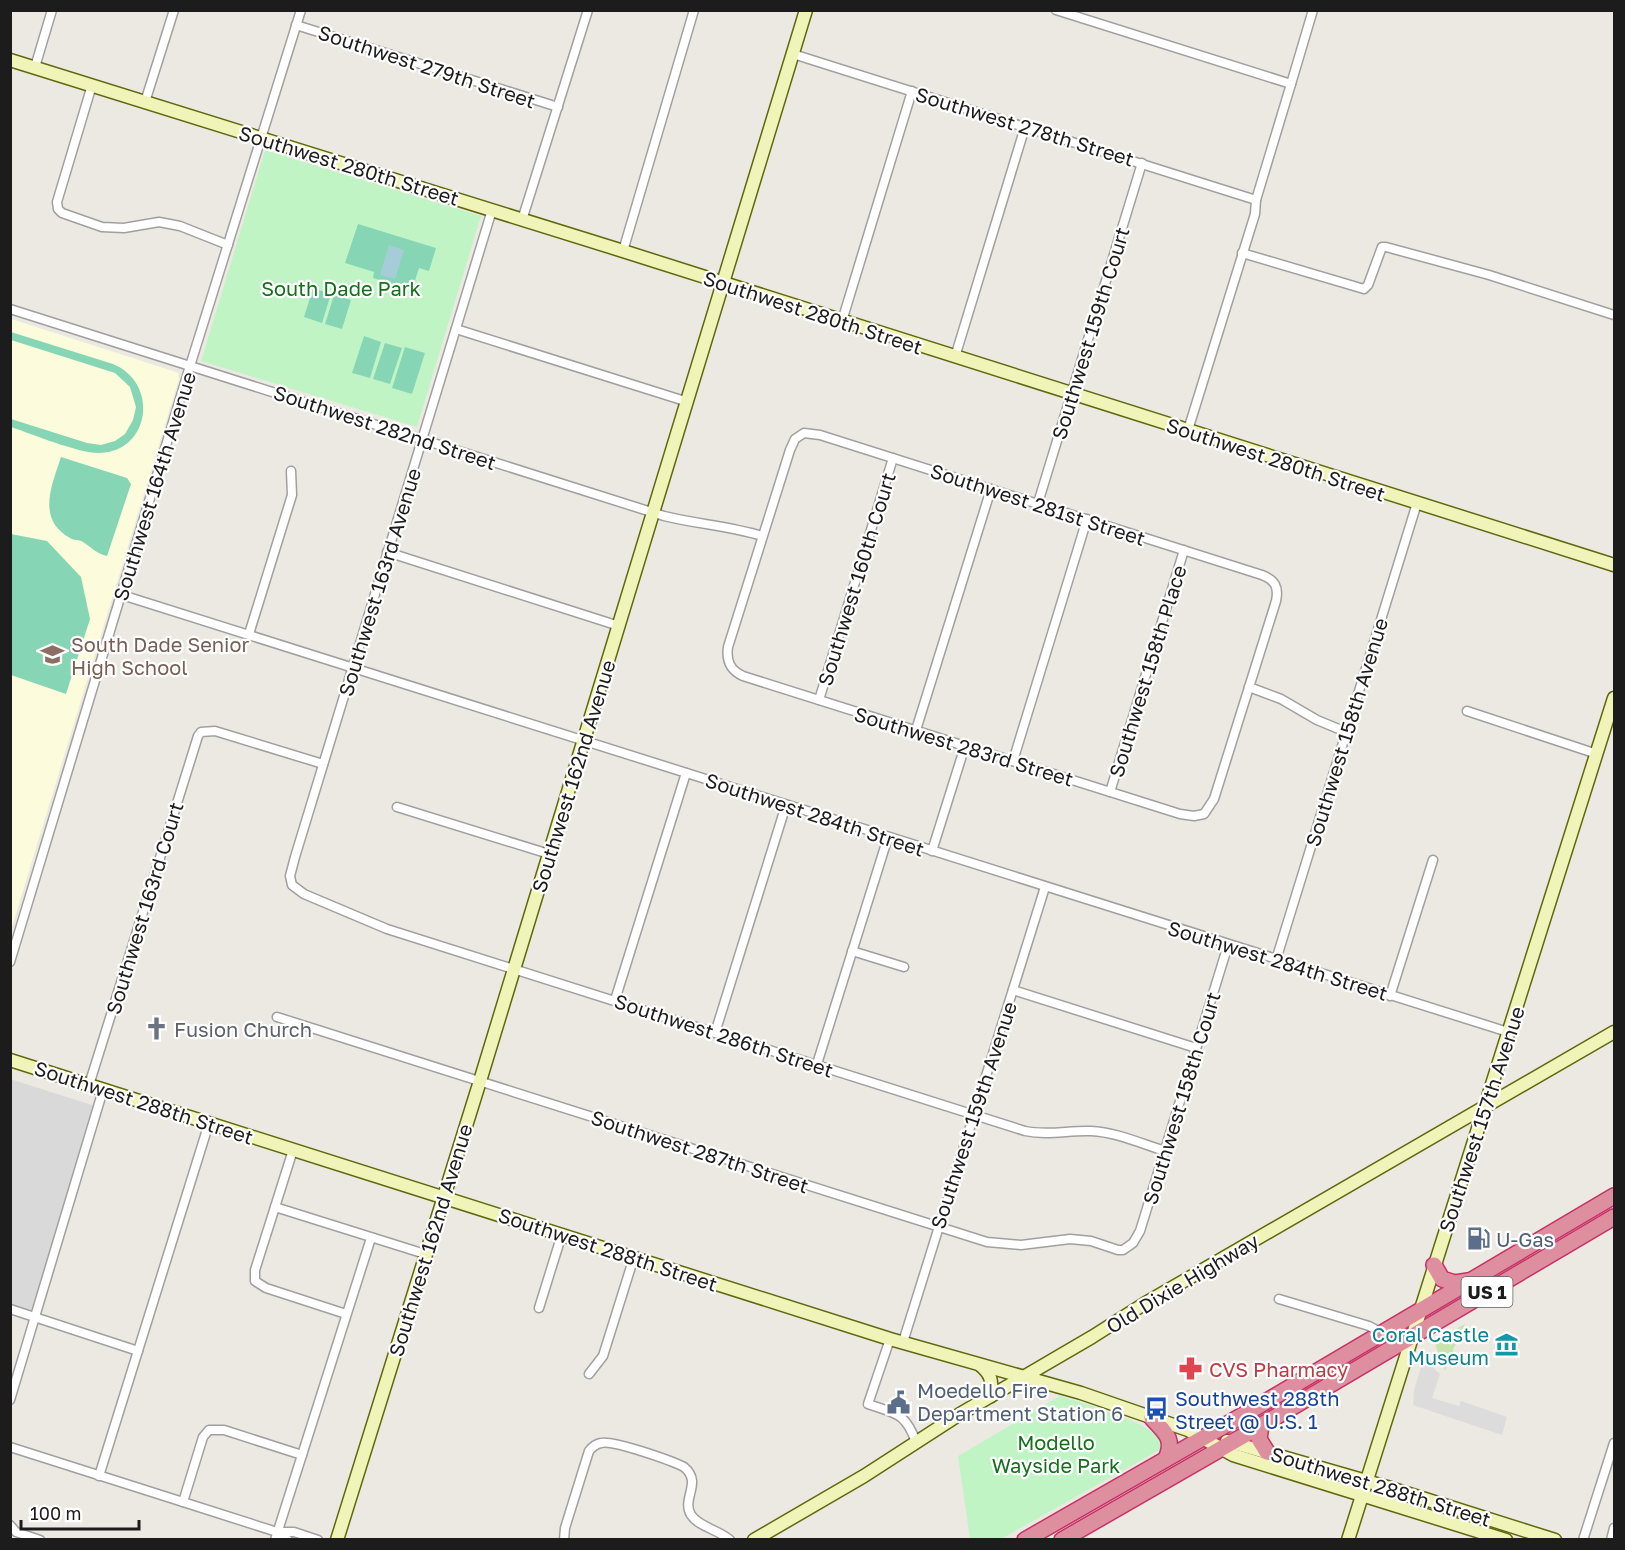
<svg xmlns="http://www.w3.org/2000/svg" width="1625" height="1550" font-family="'Golos Text',sans-serif">
<rect width="100%" height="100%" fill="#ece9e2"/>
<path fill="#dad9d9" d="M10,1079L95,1106L29,1317L11,1311Z"/>
<path fill="#fcfcdc" d="M11,319L173,371L178,373L179,379L11,930Z"/>
<path fill="#c8e3ab" d="M1465,1324L1460,1339H1459L1453,1349L1454,1355L1447,1363L1445,1371L1434,1341Z"/>
<g fill="#c1f4c5">
<path d="M265,150L481,216L417,427L201,361Z"/>
<path d="M1060,1396C1088,1405 1144,1421 1164,1440L1161,1449L1001,1539H970L958,1456Z"/>
</g>
<g fill="#86d6b6">
<path d="M358,224L436,248L429,271L419,268L412,290L373,278L374,272L345,263Z"/>
<path d="M313,288L331,294L322,323L304,317Z"/>
<path d="M334,295L351,300L342,329L325,324Z"/>
<path d="M11,332L113,364C159,383 151,451 100,453C80,454 32,434 11,427V419L87,443L101,445L115,441L125,434L133,420L136,407L130,387L115,373L11,340Z"/>
<path d="M364,336L381,342L370,378L352,373Z"/>
<path d="M385,343L402,348L390,384L373,379Z"/>
<path d="M405,347L425,353L412,394L392,388Z"/>
<path d="M61,457L127,478L131,484L107,556C97,554 91,547 83,542C79,539 74,541 70,538C36,519 52,485 61,457Z"/>
<path d="M11,534L47,541L81,577L90,619L66,694L11,675Z"/>
</g>
<path fill="#dcdcdc" d="M1424,1358L1431,1360L1435,1370L1440,1374L1432,1398L1459,1406L1461,1401L1507,1417L1502,1435L1413,1405L1414,1390Z"/>
<path fill="#a6ccd7" d="M389,245L404,250L395,279L380,275Z"/>
<g fill="none" stroke-linecap="round" stroke-linejoin="round">
<defs>
<g id="street">
<path d="M1056,10L1291,84L1313,10"/>
<path d="M296,25L558,107"/>
<path d="M793,54L1256,200"/>
<path d="M35,67L52,10"/>
<path d="M92,85L57,202L58,209L62,213L102,227L124,228L159,222L180,226L228,245"/>
<path d="M145,102L174,10"/>
<path d="M492,210L295,857L290,876L292,885L304,894L387,929L1025,1131C1048,1136 1069,1130 1091,1131C1116,1132 1142,1144 1165,1151"/>
<path d="M522,220L588,10"/>
<path d="M623,251L694,10"/>
<path d="M1242,253L1364,289L1368,285L1382,247H1386L1489,275L1614,315"/>
<path d="M10,309L664,516C696,524 730,526 762,536"/>
<path d="M842,321L912,91"/>
<path d="M456,329L688,402"/>
<path d="M955,357L1025,127"/>
<path d="M1188,430L1255,214L1256,200L1291,84"/>
<path d="M804,433L820,435L1262,575C1275,580 1279,587 1276,601L1214,799L1204,814L1194,816L1180,814L743,676C730,670 726,661 728,647L790,450L795,439Z"/>
<path d="M1038,503L1142,163"/>
<path d="M387,552L619,626"/>
<path d="M122,595L1508,1032"/>
<path d="M249,634L292,495L291,471"/>
<path d="M1249,687L1281,699L1317,720L1346,732"/>
<path d="M819,700L893,458"/>
<path d="M1467,711L1597,754"/>
<path d="M916,730L991,489"/>
<path d="M1013,761L1087,519"/>
<path d="M1110,792L1184,550"/>
<path d="M397,807L549,854"/>
<path d="M932,851L965,746"/>
<path d="M852,951L904,967"/>
<path d="M1276,960L1417,503"/>
<path d="M10,962L190,366L301,10"/>
<path d="M1013,990L1196,1048"/>
<path d="M1390,996L1433,860"/>
<path d="M615,1000L686,773"/>
<path d="M277,1017L987,1242L1021,1245L1070,1239L1091,1241L1118,1250H1123L1133,1243L1140,1231L1228,945"/>
<path d="M715,1033L786,805"/>
<path d="M817,1064L888,837"/>
<path d="M89,1085L198,736L201,732L215,731L323,764"/>
<path d="M293,1150L275,1207L425,1254"/>
<path d="M275,1207L255,1270V1281L266,1288L346,1314"/>
<path d="M1279,1299L1369,1326L1382,1333"/>
<path d="M539,1308L562,1234"/>
<path d="M10,1309L138,1351"/>
<path d="M890,1339L868,1404C896,1414 905,1412 916,1442"/>
<path d="M903,1342L1045,887"/>
<path d="M589,1374L603,1356L634,1257"/>
<path d="M10,1400L103,1090"/>
<path d="M10,1447L183,1502"/>
<path d="M99,1476L209,1123"/>
<path d="M10,1525L16,1532L40,1540"/>
<path d="M278,1532H294L318,1540"/>
<path d="M275,1540L371,1238"/>
<path d="M288,1540L277,1532L183,1502L203,1437L209,1430H224L302,1455"/>
<path d="M564,1540L565,1528L589,1451C592,1447 596,1444 601,1443C613,1440 670,1460 684,1467C703,1483 681,1498 691,1515C699,1527 719,1530 730,1540"/>
<path d="M1583,1540L1614,1443"/>
<path d="M1611,1540L1614,1528"/>
</g>
<g id="secondary">
<path d="M10,60L623,251L1614,565"/>
<path d="M10,1060L890,1339L1081,1393L1188,1430L1233,1455L1506,1540"/>
<path d="M980,1365C992,1375 992,1381 991,1396"/>
<path d="M1227,1441L1387,1487L1555,1540"/>
<path d="M337,1540L480,1081L806,10"/>
<path d="M754,1540L864,1476L960,1414L1092,1337L1144,1304L1614,1032"/>
<path d="M1348,1540L1614,698"/>
</g>
<g id="highway">
<path d="M1434,1265L1442,1279L1455,1283L1468,1281"/>
<path d="M1152,1418C1165,1433 1175,1438 1166,1459"/>
<path d="M1261,1425L1259,1439L1267,1452"/>
<path d="M1025,1540L1250,1411L1614,1196"/>
<path d="M1062,1540L1250,1432L1614,1217"/>
</g>
</defs>
<use href="#street" stroke="#a0a0a0" stroke-width="11"/>
<use href="#secondary" stroke="#60680d" stroke-width="15"/>
<use href="#highway" stroke="#c83167" stroke-width="18"/>
<use href="#street" stroke="#fff" stroke-width="8"/>
<use href="#secondary" stroke="#f1f4b9" stroke-width="12"/>
<use href="#highway" stroke="#de8f9f" stroke-width="15"/>
</g>
<defs>
<symbol id="school-bare" viewBox="-9 -9 18 18"><path d="M0-5L7-2L0 1L-7-2ZM-4 1L0 2.5L4 1V4Q0 6-4 4Z" fill="#8d6e63" stroke="#fff" stroke-width="2.5" paint-order="stroke"/></symbol>
<symbol id="church-bare" viewBox="-9 -9 18 18"><path d="M-1.2-6h2.4v3.5h3.3v2.4h-3.3V6h-2.4V-.1h-3.3v-2.4h3.3Z" fill="#6b7280" stroke="#fff" stroke-width="2.5" paint-order="stroke"/></symbol>
<symbol id="fuel-bare" viewBox="-9 -9 18 18"><path d="M-5.5-6h7V0h2V4h1.3V-2.5L3-4.5l.8-.8L6-3V5H2.5V1h-1V6h-7ZM-4.2-4.7v3.2H.2V-4.7Z" fill="#5c6f8a" stroke="#fff" stroke-width="2.5" paint-order="stroke"/></symbol>
<symbol id="museum-bare" viewBox="-9 -9 18 18"><path d="M0-6L6-3V-2H-6V-3ZM-5-1h2V3h-2ZM-1-1h2V3h-2ZM3-1h2V3H3ZM-6 4H6V6H-6Z" fill="#0f9aa8" stroke="#fff" stroke-width="2.5" paint-order="stroke"/></symbol>
<symbol id="pharmacy-bare" viewBox="-9 -9 18 18"><path d="M-2-6h4v4h4v4h-4v4h-4v-4h-4v-4h4Z" fill="#e0444e" stroke="#fff" stroke-width="2.5" paint-order="stroke"/></symbol>
<symbol id="civic-bare" viewBox="-9 -9 18 18"><path d="M-.6-6.5H3V-4.5H.6V-3L4-1V1h2V6H-6V1h2V-1L-.6-3ZM-1.2 2.5V6h2.4V2.5Z" fill="#5c6f8a" stroke="#fff" stroke-width="2.5" paint-order="stroke"/></symbol>
<symbol id="bus-bare" viewBox="-9 -9 18 18"><path d="M-5-6H5V4H4V6H2V4H-2V6H-4V4H-5ZM-3.5-4V0h7V-4ZM-3.5 1.2v1.5H-2V1.2ZM2 1.2v1.5H3.5V1.2Z" fill="#1a4fb4" stroke="#fff" stroke-width="2.5" paint-order="stroke"/></symbol>
</defs>
<g fill-rule="evenodd">
<use href="#school-bare" x="36" y="638" width="33" height="33"/>
<use href="#church-bare" x="140" y="1012" width="33" height="33"/>
<use href="#fuel-bare" x="1462" y="1222" width="33" height="33"/>
<use href="#museum-bare" x="1490" y="1328" width="33" height="33"/>
<use href="#pharmacy-bare" x="1174" y="1352" width="33" height="33"/>
<use href="#civic-bare" x="882" y="1386" width="33" height="33"/>
<use href="#bus-bare" x="1140" y="1392" width="33" height="33"/>
</g>
<g text-anchor="middle" dominant-baseline="central" stroke-width="4.5" stroke-linejoin="round" paint-order="stroke">
<rect fill="#fff" stroke="#606060" stroke-width="1.5" x="1461.5" y="1277" width="51" height="30" rx="4.5"/>
<g font-size="18" font-weight="bold" fill="#1c1c1c">
<text x="1487" y="1292">US 1</text>
</g>
<g font-size="20" fill="#1c1c1c" stroke="#fff">
<text transform="translate(427 66) rotate(18)">Southwest 279th Street</text>
<text transform="translate(1025 126) rotate(17)">Southwest 278th Street</text>
<text transform="translate(349 165) rotate(17)">Southwest 280th Street</text>
<text transform="translate(813 312) rotate(18)">Southwest 280th Street</text>
<text transform="translate(1090 333) rotate(-73)">Southwest 159th Court</text>
<text transform="translate(385 427) rotate(18)">Southwest 282nd Street</text>
<text transform="translate(1276 459) rotate(18)">Southwest 280th Street</text>
<text transform="translate(154 486) rotate(-73)">Southwest 164th Avenue</text>
<text transform="translate(1038 504) rotate(18)">Southwest 281st Street</text>
<text transform="translate(856 579) rotate(-73)">Southwest 160th Court</text>
<text transform="translate(379 582) rotate(-73)">Southwest 163rd Avenue</text>
<text transform="translate(1147 671) rotate(-73)">Southwest 158th Place</text>
<text transform="translate(1346 732) rotate(-73)">Southwest 158th Avenue</text>
<text transform="translate(964 746) rotate(17)">Southwest 283rd Street</text>
<text transform="translate(573 776) rotate(-73)">Southwest 162nd Avenue</text>
<text transform="translate(815 814) rotate(18)">Southwest 284th Street</text>
<text transform="translate(144 908) rotate(-73)">Southwest 163rd Court</text>
<text transform="translate(1278 960) rotate(17)">Southwest 284th Street</text>
<text transform="translate(724 1035) rotate(18)">Southwest 286th Street</text>
<text transform="translate(1181 1098) rotate(-73)">Southwest 158th Court</text>
<text transform="translate(144 1102) rotate(18)">Southwest 288th Street</text>
<text transform="translate(973 1115) rotate(-72)">Southwest 159th Avenue</text>
<text transform="translate(1481 1119) rotate(-72)">Southwest 157th Avenue</text>
<text transform="translate(700 1151) rotate(18)">Southwest 287th Street</text>
<text transform="translate(430 1240) rotate(-73)">Southwest 162nd Avenue</text>
<text transform="translate(608 1249) rotate(18)">Southwest 288th Street</text>
<text transform="translate(1182 1283) rotate(-31)">Old Dixie Highway</text>
<text transform="translate(1381 1486) rotate(17)">Southwest 288th Street</text>
</g>
<g font-size="20" fill="#14701a" stroke="#fff">
<text x="341" y="288">South Dade Park</text>
<text x="1056" y="1442">Modello<tspan x="1056" dy="23">Wayside Park</tspan></text>
</g>
<g font-size="20" fill="#785e54" stroke="#fff" text-anchor="start">
<text x="71" y="644">South Dade Senior<tspan x="71" dy="23">High School</tspan></text>
</g>
<g font-size="20" fill="#5b616d" stroke="#fff" text-anchor="start">
<text x="174" y="1029">Fusion Church</text>
</g>
<g font-size="20" fill="#4e5e75" stroke="#fff" text-anchor="start">
<text x="1496" y="1239">U-Gas</text>
<text x="917" y="1390">Moedello Fire<tspan x="917" dy="23">Department Station 6</tspan></text>
</g>
<g font-size="20" fill="#0d838f" stroke="#fff" text-anchor="end">
<text x="1489" y="1334">Coral Castle<tspan x="1489" dy="23">Museum</tspan></text>
</g>
<g font-size="20" fill="#be3a42" stroke="#fff" text-anchor="start">
<text x="1209" y="1369">CVS Pharmacy</text>
</g>
<g font-size="20" fill="#164399" stroke="#fff" text-anchor="start">
<text x="1175" y="1398">Southwest 288th<tspan x="1175" dy="23">Street @ U.S. 1</tspan></text>
</g>
</g>
<rect width="1625" height="1550" fill="none" stroke="#1c1c1c" stroke-width="24"/>
<path d="M21 1520v9h118v-9" fill="none" stroke="#1c1c1c" stroke-width="3"/>
<text x="30" y="1520" font-size="18" fill="#1c1c1c" stroke="#ffffff" stroke-width="4.5" paint-order="stroke">100 m</text>
</svg>
